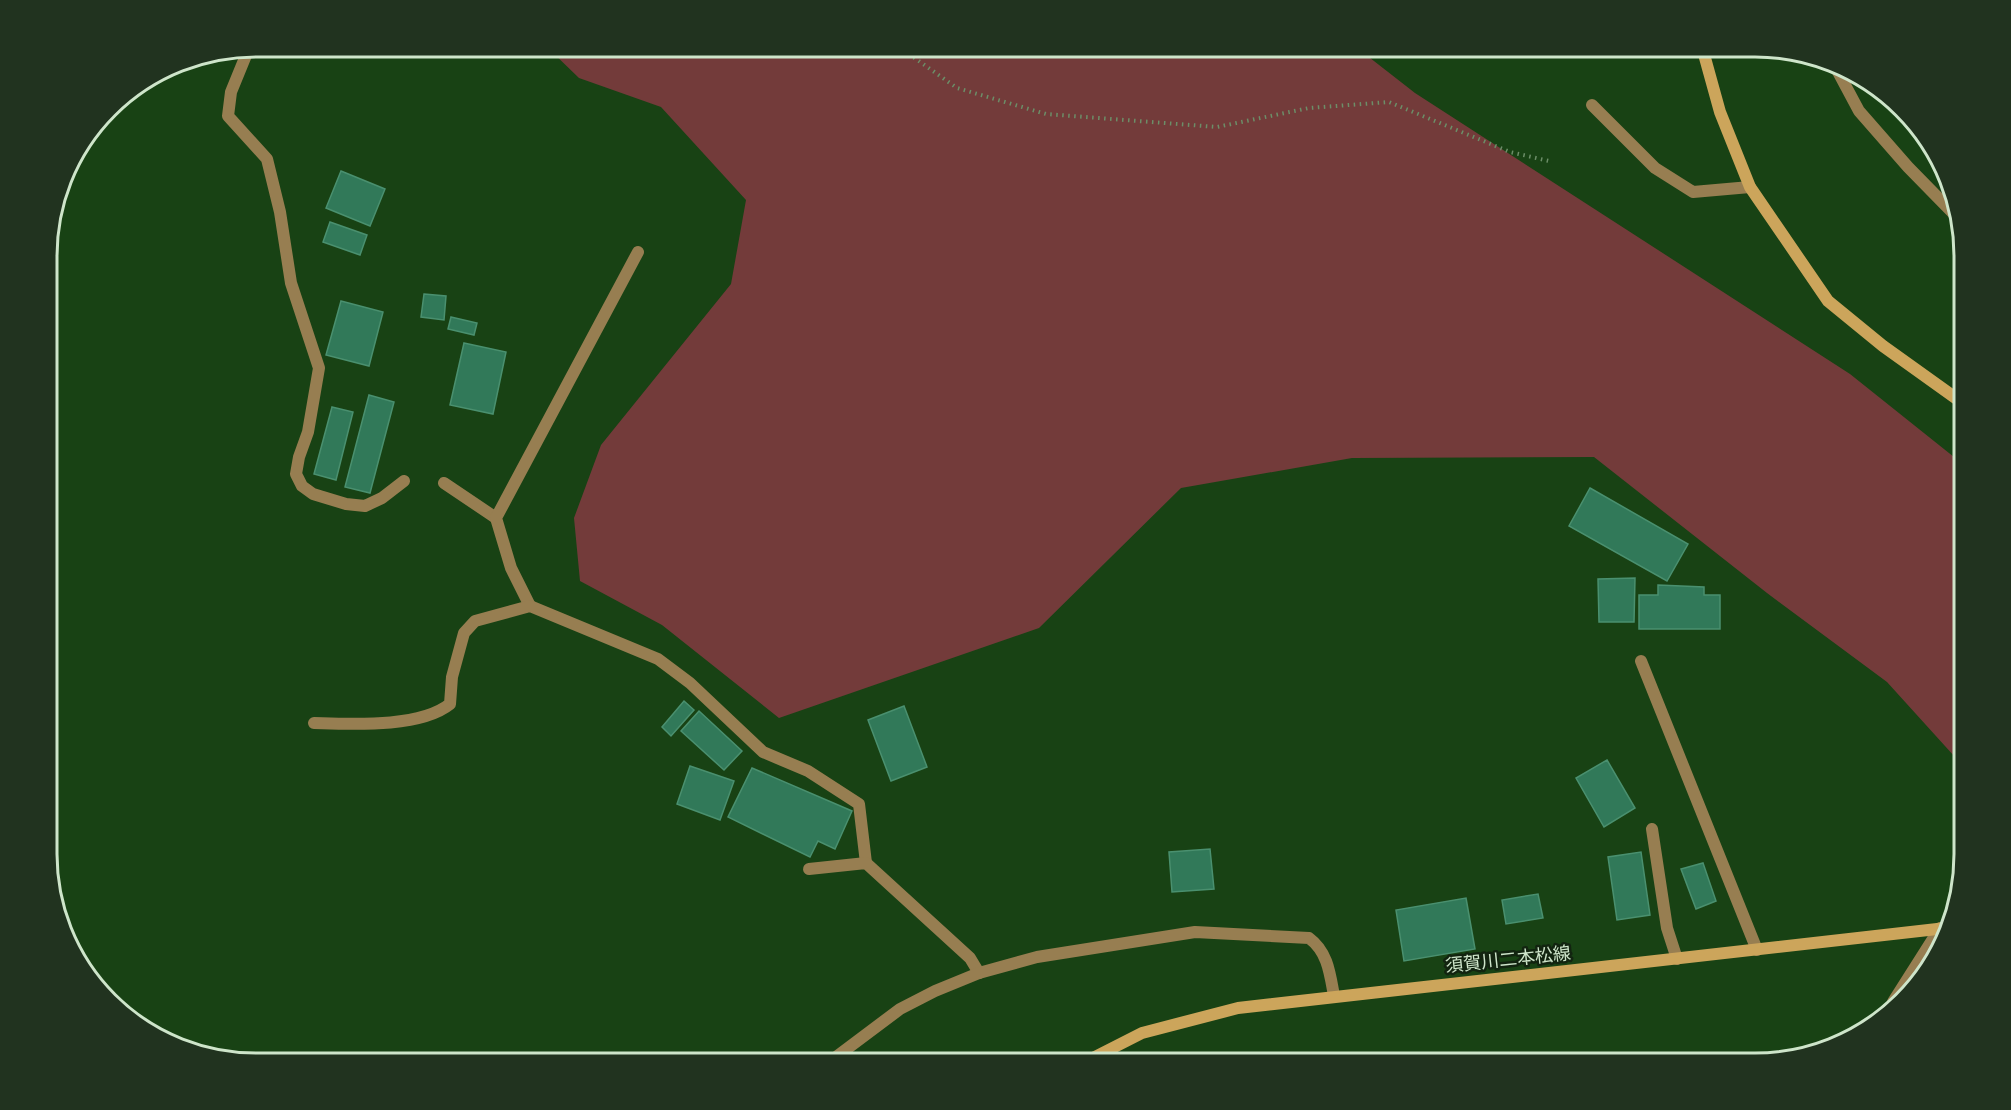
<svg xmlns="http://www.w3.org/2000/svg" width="2011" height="1110" font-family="'Work Sans','Noto Sans JP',sans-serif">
<rect width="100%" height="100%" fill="#184214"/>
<path fill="#733b3a" d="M547,47H1356L1415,93L1850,374L1964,465V767L1887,682L1767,593L1594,457L1352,458L1181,488L1039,628L779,718L662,625L580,581L574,518L601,445L731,284L746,200L661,107L579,78Z"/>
<g fill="#317959" stroke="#4a906f" stroke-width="1.5">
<path d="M341,171L385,189L370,226L326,208Z"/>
<path d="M330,222L367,235L360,255L323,242Z"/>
<path d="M424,294L446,296L444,320L421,317Z"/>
<path d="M341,301L383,312L369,366L326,355Z"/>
<path d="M451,317L477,323L474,335L448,329Z"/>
<path d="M464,343L506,352L493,414L450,405Z"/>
<path d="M369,395L394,402L370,493L345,487Z"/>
<path d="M332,407L353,412L336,480L314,474Z"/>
<path d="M1590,488L1688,544L1667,581L1569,526Z"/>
<path d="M1635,578L1634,622H1599L1598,579Z"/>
<path d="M1658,585L1704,587V595H1720V629H1639V595H1658Z"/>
<path d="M684,701L694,710L671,736L662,727Z"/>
<path d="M904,706L927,767L891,781L868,720Z"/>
<path d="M699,711L742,751L724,770L681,731Z"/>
<path d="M1607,760L1635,808L1604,827L1576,778Z"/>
<path d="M690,766L734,781L720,820L677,804Z"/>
<path d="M752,768L852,811L835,849L818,841L810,857L728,817Z"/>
<path d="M1210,849L1214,889L1172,892L1169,852Z"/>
<path d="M1641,852L1650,915L1617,920L1608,857Z"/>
<path d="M1703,863L1716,901L1696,909L1681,869Z"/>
<path d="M1538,894L1543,918L1506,924L1502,900Z"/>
<path d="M1466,898L1475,949L1404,961L1396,910Z"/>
</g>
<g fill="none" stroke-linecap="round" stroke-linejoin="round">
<path stroke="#6c8e68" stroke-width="4" stroke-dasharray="1.5 4.5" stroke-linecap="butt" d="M899,47L957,88L1046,114L1217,127L1309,108L1389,102L1510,152L1549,161"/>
<g stroke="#977e51" stroke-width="12">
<path d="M1641,661L1757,950"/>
<path d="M1652,829L1667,928L1677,959"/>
</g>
<g stroke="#977e51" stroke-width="12">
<path d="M249,48L231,92L228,116L267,159L280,212L291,283L319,368L308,432L299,457L296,474L302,486L313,494L346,504L365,506L382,498L404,481"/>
<path d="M1836,68L1859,111L1908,167L1955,215"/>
<path d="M1592,105L1655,168L1693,192L1750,187"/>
<path d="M444,483L496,518"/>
<path d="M530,606L511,568L496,518L638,252"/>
<path d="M314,723C352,724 420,728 450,704L452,677L464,633L475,621L530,606L658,659L690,683L763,752L808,771L859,804L866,863"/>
<path d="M809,869L866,863L970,958L979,973"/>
<path d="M1893,1002L1940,928"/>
<path d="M828,1063L900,1009L935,991L979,973L1037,957L1195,932L1309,938C1328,952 1330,974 1334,996"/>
</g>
<g stroke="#cca55b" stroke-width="12">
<path d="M1702,47L1720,112L1750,187L1828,301L1883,346L1964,404"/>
<path d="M1083,1063L1142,1033L1238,1008L1946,928"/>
</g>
</g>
<g text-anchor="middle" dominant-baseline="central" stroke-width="5" stroke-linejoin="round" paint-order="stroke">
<g font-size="18" fill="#cee5ca" stroke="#122410">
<text transform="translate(1508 959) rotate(-6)">須賀川二本松線</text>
</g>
</g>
<path d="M0 0H2011V1110H0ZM256 57H1755A199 199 0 0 1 1954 256V854A199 199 0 0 1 1755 1053H256A199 199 0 0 1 57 854V256A199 199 0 0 1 256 57Z" fill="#21331f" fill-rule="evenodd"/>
<path fill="none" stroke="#cee5ca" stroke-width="3" d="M256 57H1755A199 199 0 0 1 1954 256V854A199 199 0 0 1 1755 1053H256A199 199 0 0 1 57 854V256A199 199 0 0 1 256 57Z"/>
</svg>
